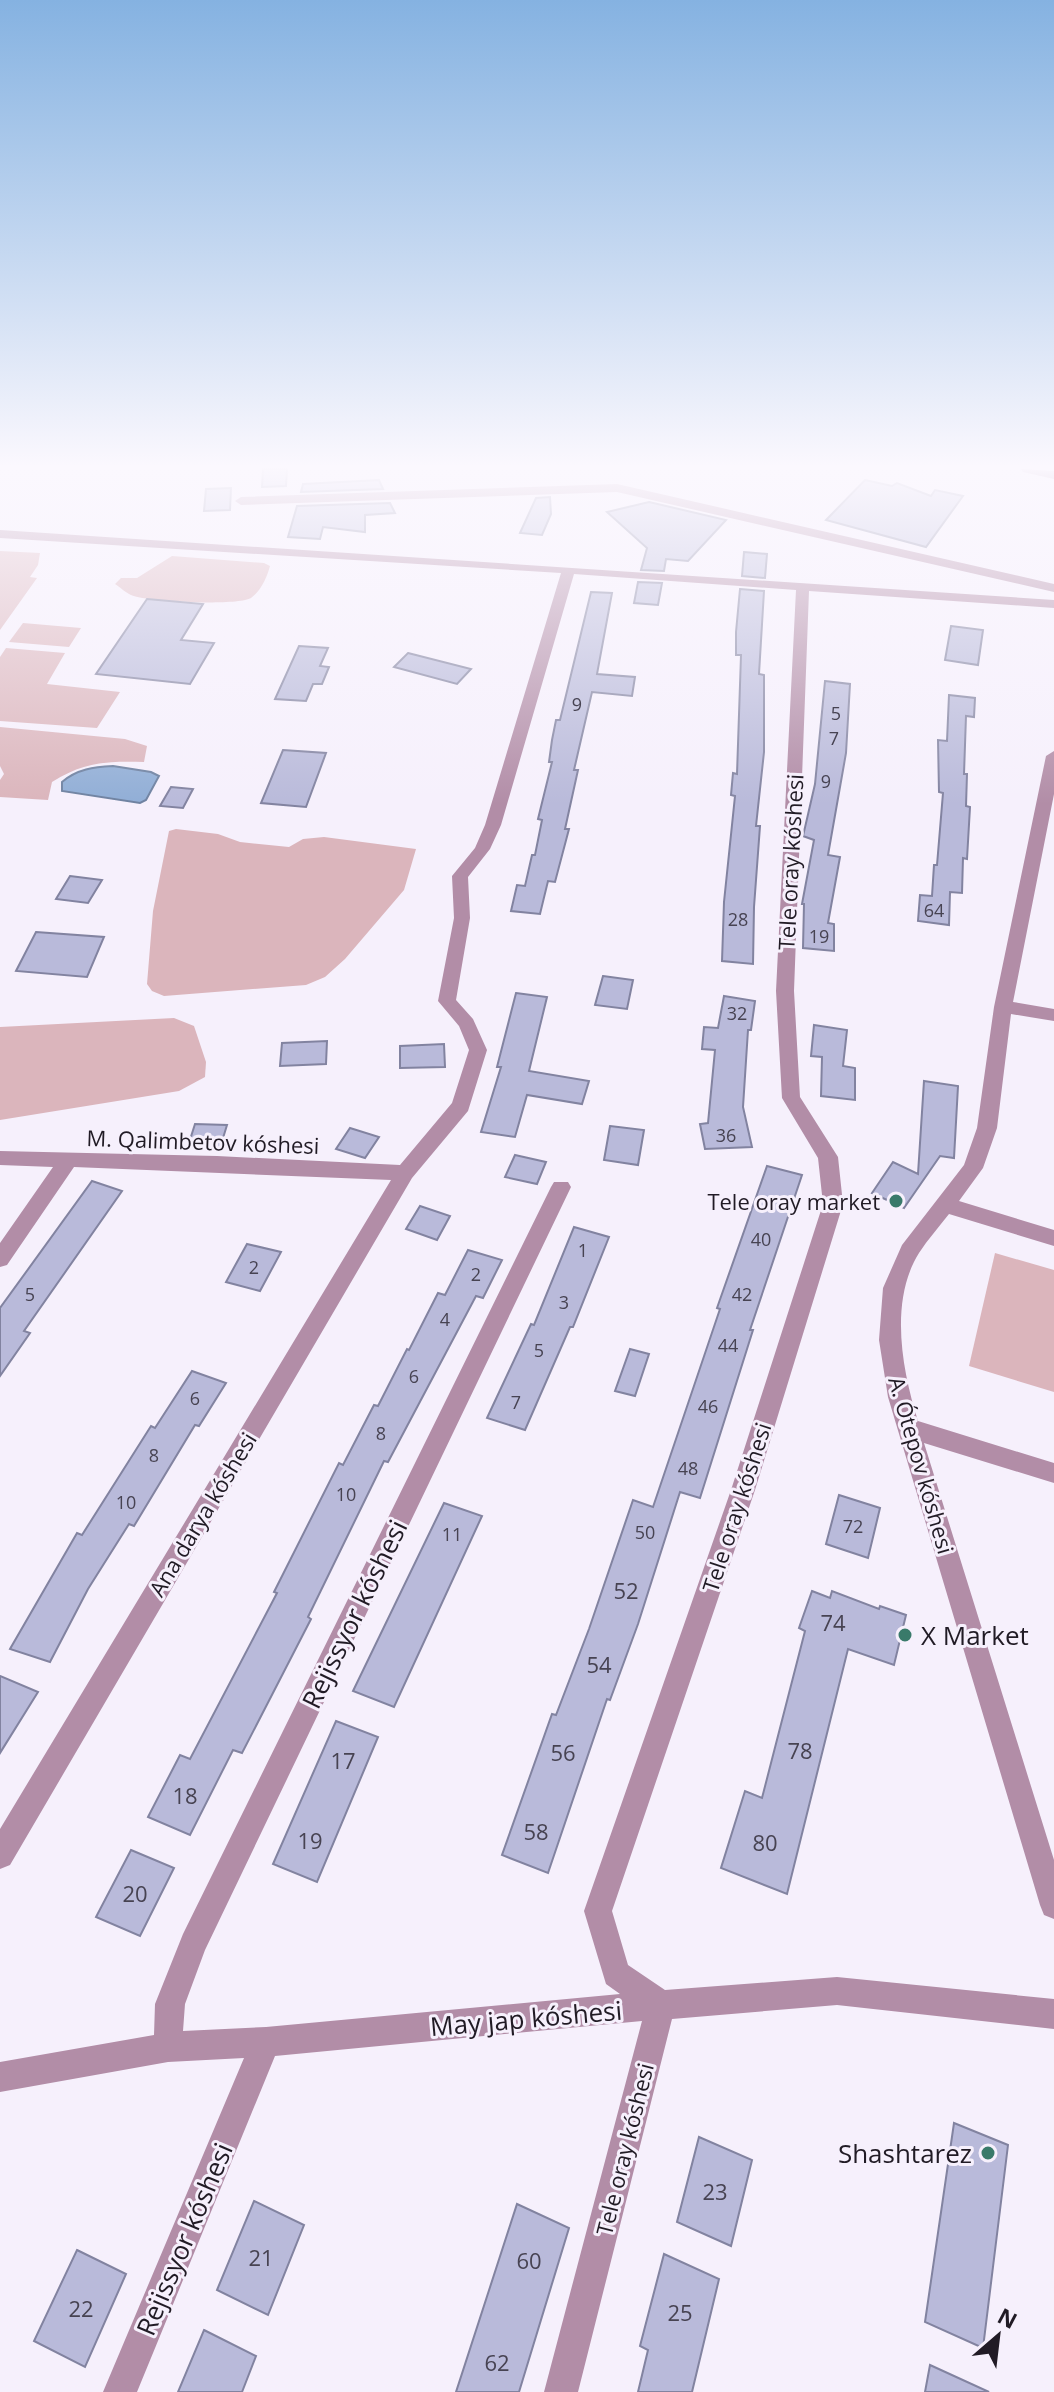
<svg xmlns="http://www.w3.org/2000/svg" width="1054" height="2392" font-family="'Open Sans',sans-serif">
<rect width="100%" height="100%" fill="#f6f0fc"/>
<g fill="#dbb5bc">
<path d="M0,551L40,553L38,565L30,577L37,578L0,630Z"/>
<path d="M172,556L264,563L270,566C267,577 261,591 251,598C238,606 145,602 131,595C126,593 120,587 115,584L121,578H137Z"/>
<path d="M23,623L81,628L69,647L9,642Z"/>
<path d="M6,648L65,653L47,684L120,692L97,728L0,721V657Z"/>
<path d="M0,727L125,739L147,746L144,762C106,761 84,762 52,782L48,800L0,797V780L4,774L0,766Z"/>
<path d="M176,829L218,834L240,842L289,847L303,839L324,837L416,849L404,890L345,959L325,977L306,985L164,996L152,991L147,984L153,911L169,831Z"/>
<path d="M174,1018L194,1026L206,1062L205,1077L179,1091L0,1120V1027Z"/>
<path d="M995,1253L1054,1270V1392L969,1366Z"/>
</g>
<path fill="#91aed6" stroke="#6f82a1" stroke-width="2" d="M113,766L151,772L159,776L146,800L140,803L62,791V782C77,769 94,767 113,766Z"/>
<g fill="#b9bada" stroke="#8283a0" stroke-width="2">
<path d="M263,469H287L286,486L262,487Z"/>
<path d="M379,480L383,489L301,492L303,484Z"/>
<path d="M865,480L892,486L897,483L931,496L935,490L963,496L926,547L826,520Z"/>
<path d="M231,488L230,510L204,511L206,489Z"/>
<path d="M550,497L551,514L542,535L520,533L536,498Z"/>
<path d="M649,502L726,520L688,561L666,559L664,571L641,570L647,548L607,512Z"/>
<path d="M390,503L395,513L365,515V532L323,527L320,539L288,537L297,506Z"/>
<path d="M744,552L767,554L765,578L742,576Z"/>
<path d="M638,582L662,583L658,605L634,603Z"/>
<path d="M740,589L764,591L759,674L764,675V752L756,826H760L754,907L753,964L722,961L724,902L735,796L731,795L733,773L737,774L741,655H736V632Z"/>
<path d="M591,592L612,593L597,674L635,677L632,696L592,692L574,770H578L565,829H569L555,882L548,881L540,914L511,911L517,885L525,886L532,855H535L542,820L538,819L552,762H549L552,740L556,720H560Z"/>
<path d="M147,599L203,604L181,640L214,643L190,684L96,674Z"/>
<path d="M951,626L983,630L978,665L945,660Z"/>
<path d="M299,646L328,648L320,666L329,667L322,684H313L306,701L275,699Z"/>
<path d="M408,653L471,669L457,684L394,667Z"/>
<path d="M825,681L850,684L846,753L828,855L840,857L828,923L834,924V951L803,948L804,904H802L814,840L803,836L815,784Z"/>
<path d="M949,695L975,698L974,717L966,716L964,774H967L966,806L970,807L967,859L963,858L962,893L950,892L949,925L918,921L920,895L932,896L934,865H937L943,793L939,792L938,740L947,741Z"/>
<path d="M283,750L326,753L306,807L261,803Z"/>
<path d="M171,787L193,789L183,808L160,806Z"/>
<path d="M70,876L102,880L88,903L56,899Z"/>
<path d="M36,932L104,937L87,977L16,971Z"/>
<path d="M603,976L633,980L627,1009L595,1005Z"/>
<path d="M516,993L547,997L529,1071L589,1081L582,1104L527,1095L515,1137L481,1132L501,1067H497Z"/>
<path d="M724,996L755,1001L751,1030H748L743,1107L752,1147L705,1149L700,1124L708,1123L715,1050L702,1049L704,1027L718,1028Z"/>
<path d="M814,1025L847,1030L843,1066L855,1068V1100L821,1096L822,1057L811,1056Z"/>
<path d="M327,1041L326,1064L280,1066L282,1043Z"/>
<path d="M444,1044L445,1067L400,1068V1046Z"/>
<path d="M924,1081L958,1086L954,1158L940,1156L904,1208L872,1193L893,1162L918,1174Z"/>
<path d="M195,1124L227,1125L220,1148L188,1146Z"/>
<path d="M610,1126L644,1130L638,1165L604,1160Z"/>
<path d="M350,1128L379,1137L365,1158L336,1149Z"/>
<path d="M515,1155L546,1162L537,1184L505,1177Z"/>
<path d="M767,1166L802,1175L750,1330H753L700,1498L680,1492L638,1624L610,1700L607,1699L548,1873L502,1855L552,1714L556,1715L589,1629L633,1500L653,1507L720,1309L717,1308Z"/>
<path d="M92,1181L122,1191L24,1331L30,1333L0,1376V1308Z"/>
<path d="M420,1206L450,1216L437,1240L406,1229Z"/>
<path d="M574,1227L609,1237L573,1327H570L525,1430L487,1418L531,1324L534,1325Z"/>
<path d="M247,1244L281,1252L260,1291L226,1282Z"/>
<path d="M468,1250L502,1260L483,1298L476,1296L388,1462L384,1461L308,1617L311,1619L242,1753L233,1750L190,1835L148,1817L180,1755L190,1759L277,1593L274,1592L339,1463L343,1465L374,1405L378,1406L407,1349L409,1350L438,1293L445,1295Z"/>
<path d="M630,1349L649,1354L635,1396L615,1391Z"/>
<path d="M192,1371L226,1383L199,1426L195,1425L134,1526L129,1524L88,1589L50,1662L10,1649L77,1533L82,1535L151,1426L155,1428Z"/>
<path d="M839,1495L880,1508L868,1558L826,1544Z"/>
<path d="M444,1503L482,1516L394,1707L353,1691Z"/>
<path d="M812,1591L830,1598L832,1591L879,1609L880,1606L906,1615L894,1665L848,1649L787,1894L721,1868L745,1791L762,1798L805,1631L799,1628Z"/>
<path d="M0,1676L38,1692L0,1753Z"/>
<path d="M336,1721L378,1737L317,1882L273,1864Z"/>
<path d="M131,1850L174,1868L140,1936L96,1917Z"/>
<path d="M954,2123L1008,2145L983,2348L925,2322Z"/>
<path d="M699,2137L752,2160L731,2246L677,2222Z"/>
<path d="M254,2201L304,2225L268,2315L217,2290Z"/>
<path d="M517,2204L569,2228L519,2392H456Z"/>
<path d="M77,2250L126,2274L85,2367L34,2341Z"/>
<path d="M664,2254L719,2279L692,2392H638L648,2350L640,2346Z"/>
<path d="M204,2330L256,2356L242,2392H178Z"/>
<path d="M930,2365L989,2392H925Z"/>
</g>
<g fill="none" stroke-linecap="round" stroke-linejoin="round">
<g fill="#b28da7" fill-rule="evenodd">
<path d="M617,484L1054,584V592L617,492L241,505L235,501L241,497Z"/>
<path d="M0,530L1054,600V608L809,591L794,991L800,1097L838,1157L843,1204L755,1490L612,1911L628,1965L665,1990L837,1977L1054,1999V2029L837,2005L672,2019L578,2392H544L642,2021L275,2056L137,2392H103L244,2058L168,2062L0,2092V2062L154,2035L155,2004L183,1934L551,1187L554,1182H568L571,1187L205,1950L185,2004L183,2031L266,2027L620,1994L606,1984L584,1911L731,1490L823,1204L818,1158L782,1098L776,991L796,590L574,574L501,825L490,849L468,877L470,918L456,1000L473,1019L487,1050L468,1111L412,1178L10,1865L0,1869V1829L391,1180L74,1167L7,1265L0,1267V1243L53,1167L0,1165V1151L217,1156L400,1165L452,1103L469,1050L459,1026L438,1001L454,918L452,876L475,848L485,825L561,573L0,538Z"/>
<path d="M1054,751V794L1013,1002L1054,1009V1021L1011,1014L997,1128L983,1168L959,1201L1054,1230V1246L949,1214C939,1227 928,1239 919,1253C889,1301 902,1370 918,1421L1054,1463V1483L924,1443L1054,1860V1919L1044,1915L1040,1905L888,1397L879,1340L883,1288L902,1245L964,1165L977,1128L994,1007L1046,756Z"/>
</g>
<path fill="#773867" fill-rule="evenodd" d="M1021,469L1054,471V479L1023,472Z"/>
</g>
<linearGradient id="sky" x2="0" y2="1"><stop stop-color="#85b2e1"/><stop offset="0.58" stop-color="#fbf8fe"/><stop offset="1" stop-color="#fbf8fe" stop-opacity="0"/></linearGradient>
<rect width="1054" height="804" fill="url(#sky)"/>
<g fill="#397a6a" stroke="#f6f0fc" stroke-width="3">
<circle cx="896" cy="1201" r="8"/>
<circle cx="905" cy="1635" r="8"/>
<circle cx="988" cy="2153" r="8"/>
</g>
<g text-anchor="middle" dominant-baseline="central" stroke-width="6" stroke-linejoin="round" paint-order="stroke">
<g font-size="18" fill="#474352">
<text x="577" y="704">9</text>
<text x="836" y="713">5</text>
<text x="834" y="738">7</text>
<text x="826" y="781">9</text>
<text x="934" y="910">64</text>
<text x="738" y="919">28</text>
<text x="819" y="936">19</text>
<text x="737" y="1013">32</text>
<text x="726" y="1135">36</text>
<text x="761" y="1239">40</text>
<text x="583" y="1250">1</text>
<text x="254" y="1267">2</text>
<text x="476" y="1274">2</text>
<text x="30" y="1294">5</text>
<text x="742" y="1294">42</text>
<text x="564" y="1302">3</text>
<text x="445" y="1319">4</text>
<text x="728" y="1345">44</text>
<text x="539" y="1350">5</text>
<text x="414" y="1376">6</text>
<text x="195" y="1398">6</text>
<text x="516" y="1402">7</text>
<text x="708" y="1406">46</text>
<text x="381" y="1433">8</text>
<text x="154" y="1455">8</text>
<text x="688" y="1468">48</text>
<text x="346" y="1494">10</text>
<text x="126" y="1502">10</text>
<text x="853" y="1526">72</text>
<text x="645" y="1532">50</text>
<text x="452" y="1534">11</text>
</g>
<g font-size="22" fill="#211b25" stroke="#f6f0fc">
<text transform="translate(790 862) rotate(-87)">Tele oray kóshesi</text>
<text transform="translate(203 1141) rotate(2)">M. Qalimbetov kóshesi</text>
<text transform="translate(922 1465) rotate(74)">A. Ótepov kóshesi</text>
<text transform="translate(736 1507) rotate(-72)">Tele oray kóshesi</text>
<text transform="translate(202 1514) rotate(-59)">Ana darya kóshesi</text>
<text transform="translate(624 2149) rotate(-76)">Tele oray kóshesi</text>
</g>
<g font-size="22" fill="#211b25" stroke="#f6f0fc" text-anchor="end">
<text x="880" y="1201">Tele oray market</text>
</g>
<g font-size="22" fill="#474352">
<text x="626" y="1590">52</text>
<text x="833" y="1622">74</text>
<text x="599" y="1664">54</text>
<text x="800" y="1750">78</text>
<text x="563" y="1752">56</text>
<text x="343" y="1760">17</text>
<text x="185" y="1795">18</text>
<text x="536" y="1831">58</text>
<text x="310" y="1840">19</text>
<text x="765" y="1842">80</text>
<text x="135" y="1893">20</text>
<text x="715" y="2191">23</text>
<text x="261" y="2257">21</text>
<text x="529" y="2260">60</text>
<text x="81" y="2308">22</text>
<text x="680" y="2312">25</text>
<text x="497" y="2362">62</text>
</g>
<g font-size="26" fill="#211b25" stroke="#f6f0fc">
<text transform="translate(354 1614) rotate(-64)">Rejissyor kóshesi</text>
<text transform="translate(526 2018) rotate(-5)">May jap kóshesi</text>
<text transform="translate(184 2239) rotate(-67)">Rejissyor kóshesi</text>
</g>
<g font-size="26" fill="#211b25" stroke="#f6f0fc" text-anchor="start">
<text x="921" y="1635">X Market</text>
<text x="972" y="2153" text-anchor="end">Shashtarez</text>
</g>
</g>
<g transform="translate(998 2336) rotate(28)" stroke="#f6f0fc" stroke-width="6" paint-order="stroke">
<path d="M0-6L14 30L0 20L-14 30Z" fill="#211b25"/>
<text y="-12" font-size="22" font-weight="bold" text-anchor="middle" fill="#211b25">N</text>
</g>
</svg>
